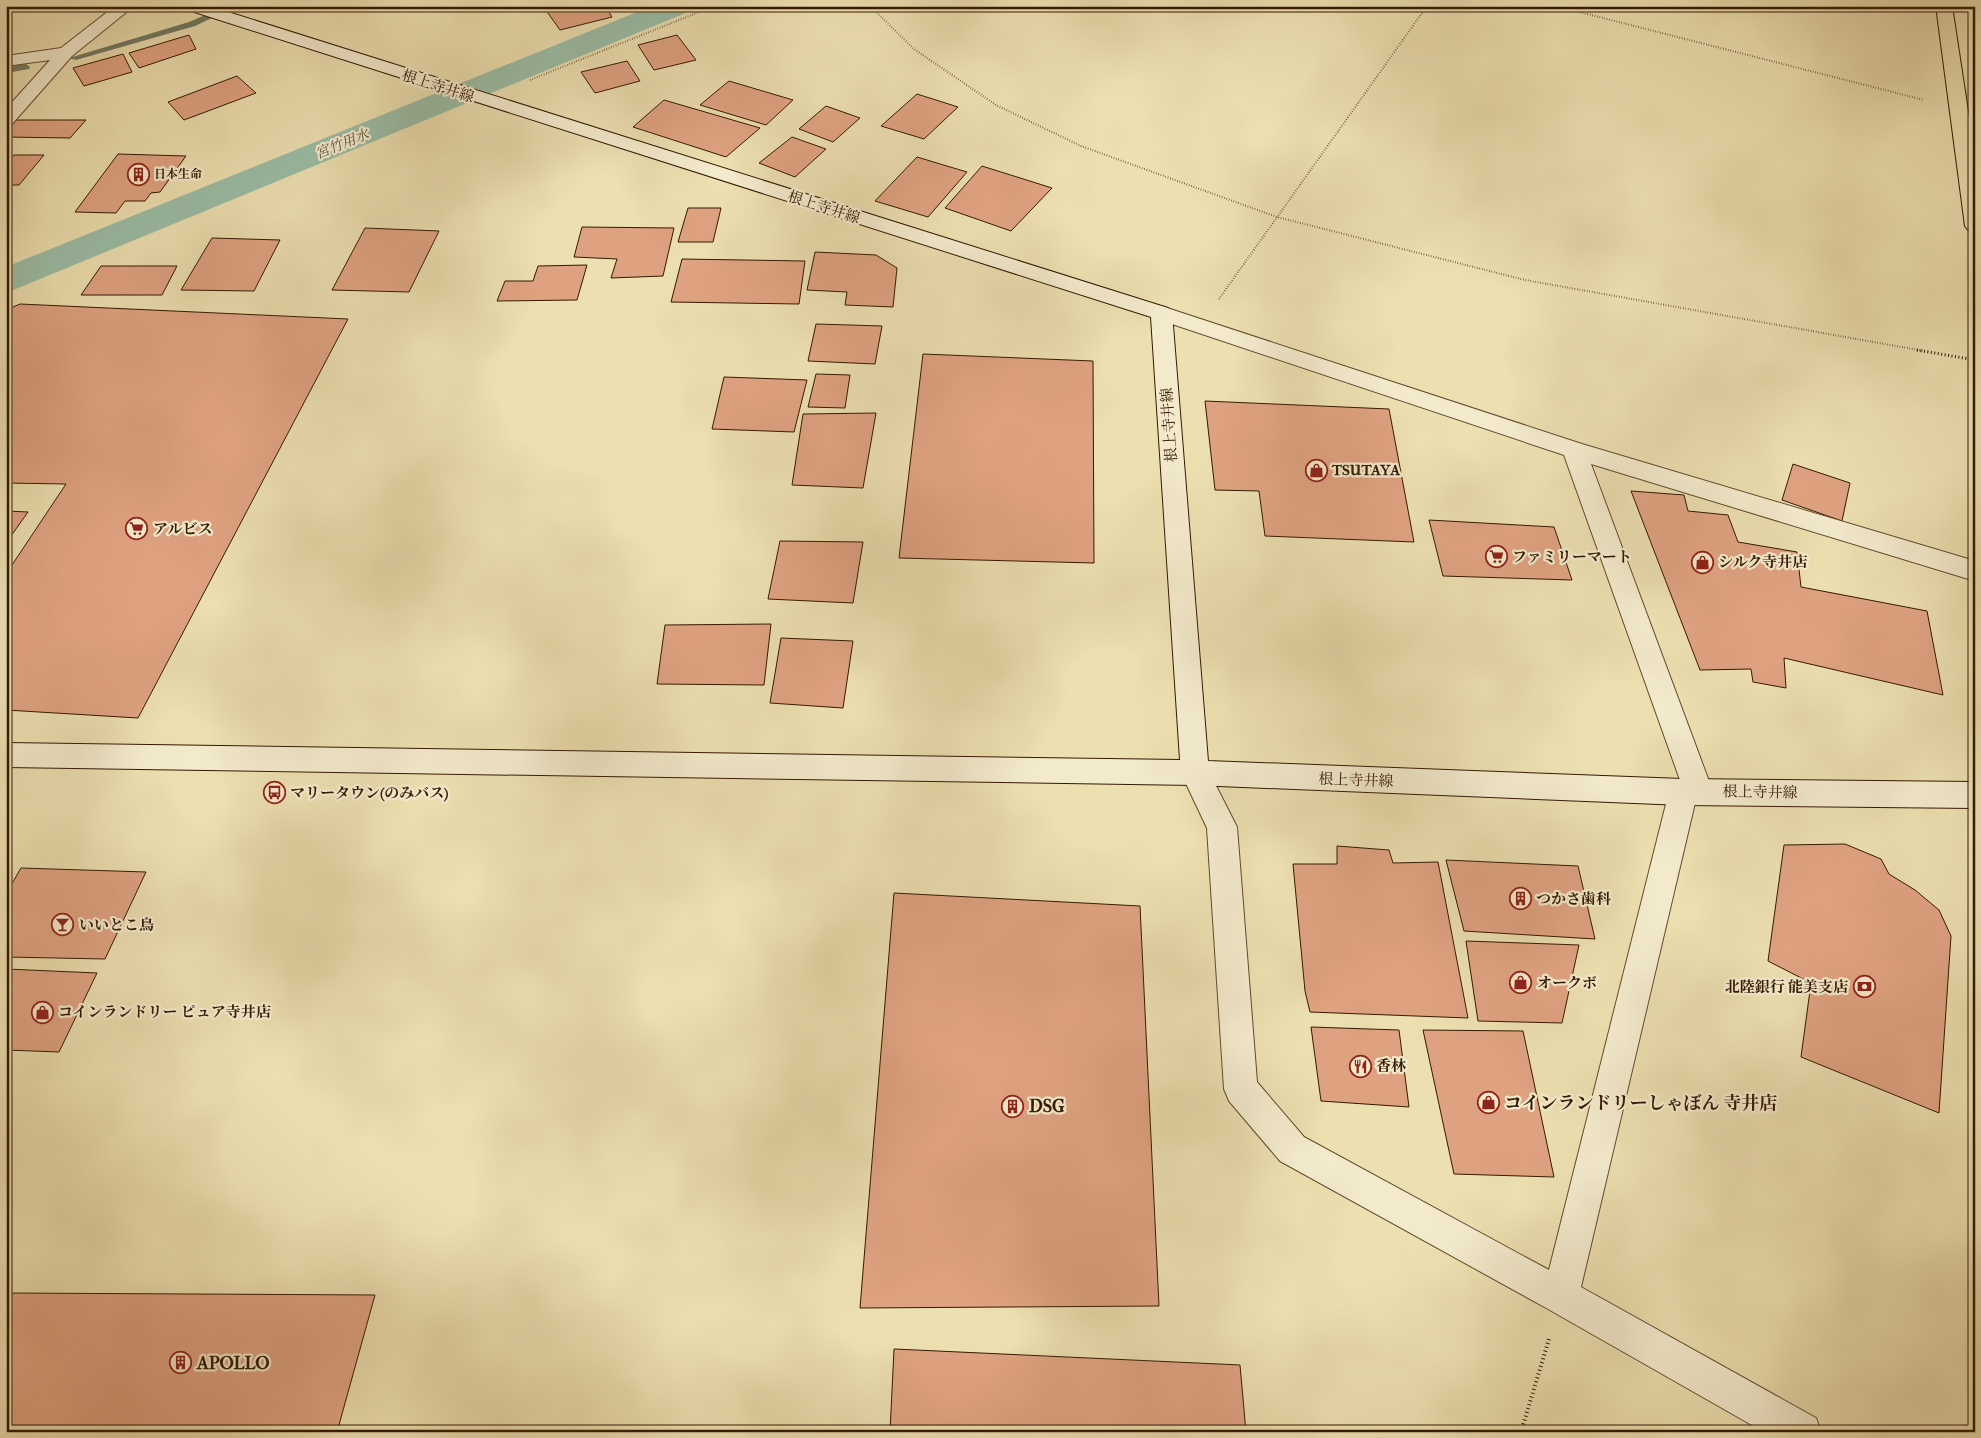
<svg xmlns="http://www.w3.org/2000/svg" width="1981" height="1438" font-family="'IM FELL French Canon','Noto Serif JP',serif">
<rect width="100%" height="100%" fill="#ecdfb0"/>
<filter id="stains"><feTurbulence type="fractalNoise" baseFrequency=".004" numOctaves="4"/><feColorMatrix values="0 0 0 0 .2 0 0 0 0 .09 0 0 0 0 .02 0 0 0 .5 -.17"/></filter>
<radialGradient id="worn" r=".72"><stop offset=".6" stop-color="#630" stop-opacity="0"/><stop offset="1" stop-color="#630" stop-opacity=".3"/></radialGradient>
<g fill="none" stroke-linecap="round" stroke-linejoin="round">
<g fill="#717b64" fill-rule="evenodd">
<path d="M226,6H237L195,26L76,60L69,58L189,22Z"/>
<path d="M26,64L30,67L29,69L6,73V67Z"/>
</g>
<path fill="#9abda6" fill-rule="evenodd" d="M652,6H692L688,12L6,293V267Z"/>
</g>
<g fill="#dfa281" stroke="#341900">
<path d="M543,6H605L612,17L560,30Z"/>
<path d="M189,35L196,49L139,68L129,53Z"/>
<path d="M677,35L696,60L654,70L638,45Z"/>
<path d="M123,54L132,72L84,86L73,68Z"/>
<path d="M627,61L640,81L595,93L581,72Z"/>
<path d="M237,76L256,93L184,120L168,102Z"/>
<path d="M729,81L793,100L766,125L700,105Z"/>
<path d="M917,94L958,107L924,139L881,126Z"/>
<path d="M664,100L760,128L726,157L633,127Z"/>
<path d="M826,106L860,118L833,142L799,129Z"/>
<path d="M12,120H86L70,138L6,137V126Z"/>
<path d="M792,137L826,149L795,177L759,163Z"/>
<path d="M118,154L186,156L160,192L151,193L145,201H125L116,213L75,212Z"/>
<path d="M14,155H44L19,185H6V164Z"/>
<path d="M917,157L967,172L928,217L875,201Z"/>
<path d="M982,166L1052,188L1011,231L945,208Z"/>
<path d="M688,208H721L713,242H678Z"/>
<path d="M582,227L674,228L663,276L611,278L617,259L574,257Z"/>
<path d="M365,228L439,231L409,292L332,290Z"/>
<path d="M212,238L280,240L254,291L181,290Z"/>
<path d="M815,252L876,255L897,268L893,307L845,305L847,292L807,290Z"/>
<path d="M682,259L805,261L799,304L671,302Z"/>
<path d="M587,265L577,300L497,301L505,281H533L538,266Z"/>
<path d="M101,266H177L162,295H81Z"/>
<path d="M20,304L348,319L138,718L6,710V574L66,484L6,483V310Z"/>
<path d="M816,324L882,326L875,364L808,361Z"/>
<path d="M923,354L1093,361L1094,563L899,558Z"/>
<path d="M816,374L850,375L845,408L808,407Z"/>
<path d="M724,377L807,380L794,432L712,429Z"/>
<path d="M1205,401L1389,409L1414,542L1265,536L1259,491L1215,490Z"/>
<path d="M876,413L863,488L792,485L803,414Z"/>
<path d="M1793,464L1850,483L1842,521L1782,500Z"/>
<path d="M1631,491L1684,495L1688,511L1728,515L1738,542L1797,552L1801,587L1927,611L1943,695L1784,658L1786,688L1753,682L1751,669L1700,670Z"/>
<path d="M6,511L28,512L6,543Z"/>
<path d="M1429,520L1554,527L1572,580L1443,576Z"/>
<path d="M780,541L863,542L853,603L768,599Z"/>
<path d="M771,624L764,685L657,684L665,625Z"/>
<path d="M781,638L853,641L843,708L770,703Z"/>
<path d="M1845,844L1881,859L1889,874L1915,890L1939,910L1951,936L1939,1113L1801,1057L1811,983L1768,961L1784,845Z"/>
<path d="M1337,846L1389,850L1393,863L1438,862L1468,1018L1310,1012L1305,991L1293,864H1337Z"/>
<path d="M1446,860L1578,866L1595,939L1464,931Z"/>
<path d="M21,868L146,872L105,959L6,957V894Z"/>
<path d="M894,893L1140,906L1159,1306L860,1308Z"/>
<path d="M1466,941L1579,945L1562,1023L1478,1021Z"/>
<path d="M6,969L97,973L59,1052L6,1050Z"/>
<path d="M1311,1027L1399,1030L1409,1107L1321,1101Z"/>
<path d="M1423,1030L1523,1031L1554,1177L1454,1174Z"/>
<path d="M6,1293L375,1295L337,1432H6Z"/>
<path d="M894,1349L1240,1365L1246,1432H890Z"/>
</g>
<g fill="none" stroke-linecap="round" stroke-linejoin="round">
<defs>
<g id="street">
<path d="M115,6H134L72,56L12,124L6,125V109L50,60L6,66V56L61,48Z"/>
<path d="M1161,306L1582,444L1975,561V581L1591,464L1713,792L1709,801L1699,805L1695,803L1581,1287L1816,1418L1821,1432H1764L1548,1309L1280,1161L1229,1101L1224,1089L1207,828L1181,773L1185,764L1195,761L1205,764L1237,827L1257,1082L1304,1137L1549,1270L1669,792L1673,783L1680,780L1564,455L1154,318L1150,313L1154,308Z"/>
</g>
<path id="secondary" d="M183,6H209L1168,308L1172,313L1208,761L1683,779L1975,782V808L1683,805L1195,785L6,767V743L1180,760L1151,317L185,9Z"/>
<path id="highway" d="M1936,6H1952L1975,157V232L1968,230L1965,226Z"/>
</defs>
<use href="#street" stroke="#624a2c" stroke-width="2"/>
<use href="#secondary" stroke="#341900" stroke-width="2"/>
<use href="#highway" stroke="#341900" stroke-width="2"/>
<g stroke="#341900" stroke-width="2" stroke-dasharray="0.5 2" stroke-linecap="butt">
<path d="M870,6L914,49L996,105L1081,146L1277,217L1525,280L1924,351"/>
<path d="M1556,6L1924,100"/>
<path d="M530,80L714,6"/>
<path d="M1219,299L1427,6"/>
</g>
<path stroke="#341900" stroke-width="3" stroke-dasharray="1 2.5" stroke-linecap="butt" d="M1917,350L1975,360"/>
<path stroke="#341900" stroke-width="4" stroke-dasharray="1 3" stroke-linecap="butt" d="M1521,1432L1549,1339"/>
<use href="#street" fill="#f3eacc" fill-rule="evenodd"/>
<use href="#secondary" fill="#f3eacc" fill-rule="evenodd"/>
<use href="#highway" fill="#ecdfb0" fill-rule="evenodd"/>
</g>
<defs>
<symbol id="building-ring" viewBox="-11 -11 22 22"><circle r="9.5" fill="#f3eacc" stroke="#8f2418" stroke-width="1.5"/><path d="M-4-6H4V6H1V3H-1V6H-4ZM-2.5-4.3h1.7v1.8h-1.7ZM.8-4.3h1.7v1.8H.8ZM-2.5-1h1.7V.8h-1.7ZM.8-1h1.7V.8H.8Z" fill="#8f2418"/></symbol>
<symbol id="shop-ring" viewBox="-11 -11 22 22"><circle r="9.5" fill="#f3eacc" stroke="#8f2418" stroke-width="1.5"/><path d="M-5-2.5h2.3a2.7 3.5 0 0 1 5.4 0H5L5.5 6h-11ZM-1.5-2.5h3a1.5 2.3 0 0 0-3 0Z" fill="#8f2418"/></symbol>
<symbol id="supermarket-ring" viewBox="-11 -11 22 22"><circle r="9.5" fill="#f3eacc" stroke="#8f2418" stroke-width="1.5"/><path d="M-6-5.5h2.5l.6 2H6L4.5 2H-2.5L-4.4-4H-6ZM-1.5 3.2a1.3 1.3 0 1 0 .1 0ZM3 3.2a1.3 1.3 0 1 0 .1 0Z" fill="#8f2418"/></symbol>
<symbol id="bus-ring" viewBox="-11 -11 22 22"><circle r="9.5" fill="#f3eacc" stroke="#8f2418" stroke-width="1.5"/><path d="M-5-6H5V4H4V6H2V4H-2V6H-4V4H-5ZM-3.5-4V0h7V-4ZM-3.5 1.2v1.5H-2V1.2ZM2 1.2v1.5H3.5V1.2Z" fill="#8f2418"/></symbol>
<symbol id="bar-ring" viewBox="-11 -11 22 22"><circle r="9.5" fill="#f3eacc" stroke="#8f2418" stroke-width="1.5"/><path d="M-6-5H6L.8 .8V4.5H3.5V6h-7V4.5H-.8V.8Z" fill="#8f2418"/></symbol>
<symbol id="bank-ring" viewBox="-11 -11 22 22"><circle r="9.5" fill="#f3eacc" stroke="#8f2418" stroke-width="1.5"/><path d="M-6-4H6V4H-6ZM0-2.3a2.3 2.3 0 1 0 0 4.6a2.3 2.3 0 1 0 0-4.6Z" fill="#8f2418"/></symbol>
<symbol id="restaurant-ring" viewBox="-11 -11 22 22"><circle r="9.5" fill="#f3eacc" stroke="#8f2418" stroke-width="1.5"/><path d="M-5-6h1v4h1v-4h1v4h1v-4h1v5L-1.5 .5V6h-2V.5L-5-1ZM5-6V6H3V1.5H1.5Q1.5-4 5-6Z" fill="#8f2418"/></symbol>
</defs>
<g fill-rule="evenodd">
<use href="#building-ring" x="126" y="162" width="25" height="25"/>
<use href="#shop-ring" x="1304" y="458" width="25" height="25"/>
<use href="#supermarket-ring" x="124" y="516" width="25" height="25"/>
<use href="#supermarket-ring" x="1484" y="544" width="25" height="25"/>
<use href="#shop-ring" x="1690" y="550" width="25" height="25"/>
<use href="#bus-ring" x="262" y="780" width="25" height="25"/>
<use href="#building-ring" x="1508" y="886" width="25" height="25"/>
<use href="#bar-ring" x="50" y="912" width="25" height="25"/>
<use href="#shop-ring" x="1508" y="970" width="25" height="25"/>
<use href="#bank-ring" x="1852" y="974" width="25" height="25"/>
<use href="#shop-ring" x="30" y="1000" width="25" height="25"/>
<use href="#restaurant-ring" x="1348" y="1054" width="25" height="25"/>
<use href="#shop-ring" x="1476" y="1090" width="25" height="25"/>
<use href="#building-ring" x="1000" y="1094" width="25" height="25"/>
<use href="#building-ring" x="168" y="1350" width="25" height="25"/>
</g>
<g text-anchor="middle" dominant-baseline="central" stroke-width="4.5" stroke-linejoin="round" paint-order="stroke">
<g font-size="12" font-weight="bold" fill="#341900" stroke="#f3eacc" text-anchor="start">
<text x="154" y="174">日本生命</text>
</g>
<g font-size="14" font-style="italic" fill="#58523a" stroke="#f3eacc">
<text transform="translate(342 144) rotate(-22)">宮竹用水</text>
</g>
<g font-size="15" fill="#341900" stroke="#f3eacc">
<text transform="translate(438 86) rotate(18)">根上寺井線</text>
<text transform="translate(824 207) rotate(18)">根上寺井線</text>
<text transform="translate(1169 425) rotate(-94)">根上寺井線</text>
<text transform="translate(1356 780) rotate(2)">根上寺井線</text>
<text transform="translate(1760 792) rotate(1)">根上寺井線</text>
</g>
<g font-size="15" font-weight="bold" fill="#341900" stroke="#f3eacc" text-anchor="start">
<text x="1332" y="470">TSUTAYA</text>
<text x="153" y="529">アルビス</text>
<text x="1512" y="557">ファミリーマート</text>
<text x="1718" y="562">シルク寺井店</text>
<text x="290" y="793">マリータウン(のみバス)</text>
<text x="1536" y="899">つかさ歯科</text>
<text x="79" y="925">いいとこ鳥</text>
<text x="1537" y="983">オークボ</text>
<text x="1848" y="987" text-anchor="end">北陸銀行 能美支店</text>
<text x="58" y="1012">コインランドリー ピュア寺井店</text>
<text x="1376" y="1066">香林</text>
</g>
<g font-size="18" font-weight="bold" fill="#341900" stroke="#f3eacc" text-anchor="start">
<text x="1504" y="1103">コインランドリーしゃぼん 寺井店</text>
<text x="1029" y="1106">DSG</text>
<text x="197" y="1363">APOLLO</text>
</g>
</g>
<rect width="1981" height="1438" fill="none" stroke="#ecdfb0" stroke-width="25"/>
<rect x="8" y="8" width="1966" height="1423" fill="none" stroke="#341900" stroke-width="2.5"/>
<rect x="12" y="12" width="1956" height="1413" fill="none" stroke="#341900"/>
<rect width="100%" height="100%" filter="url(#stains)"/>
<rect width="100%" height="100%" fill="url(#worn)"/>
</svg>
